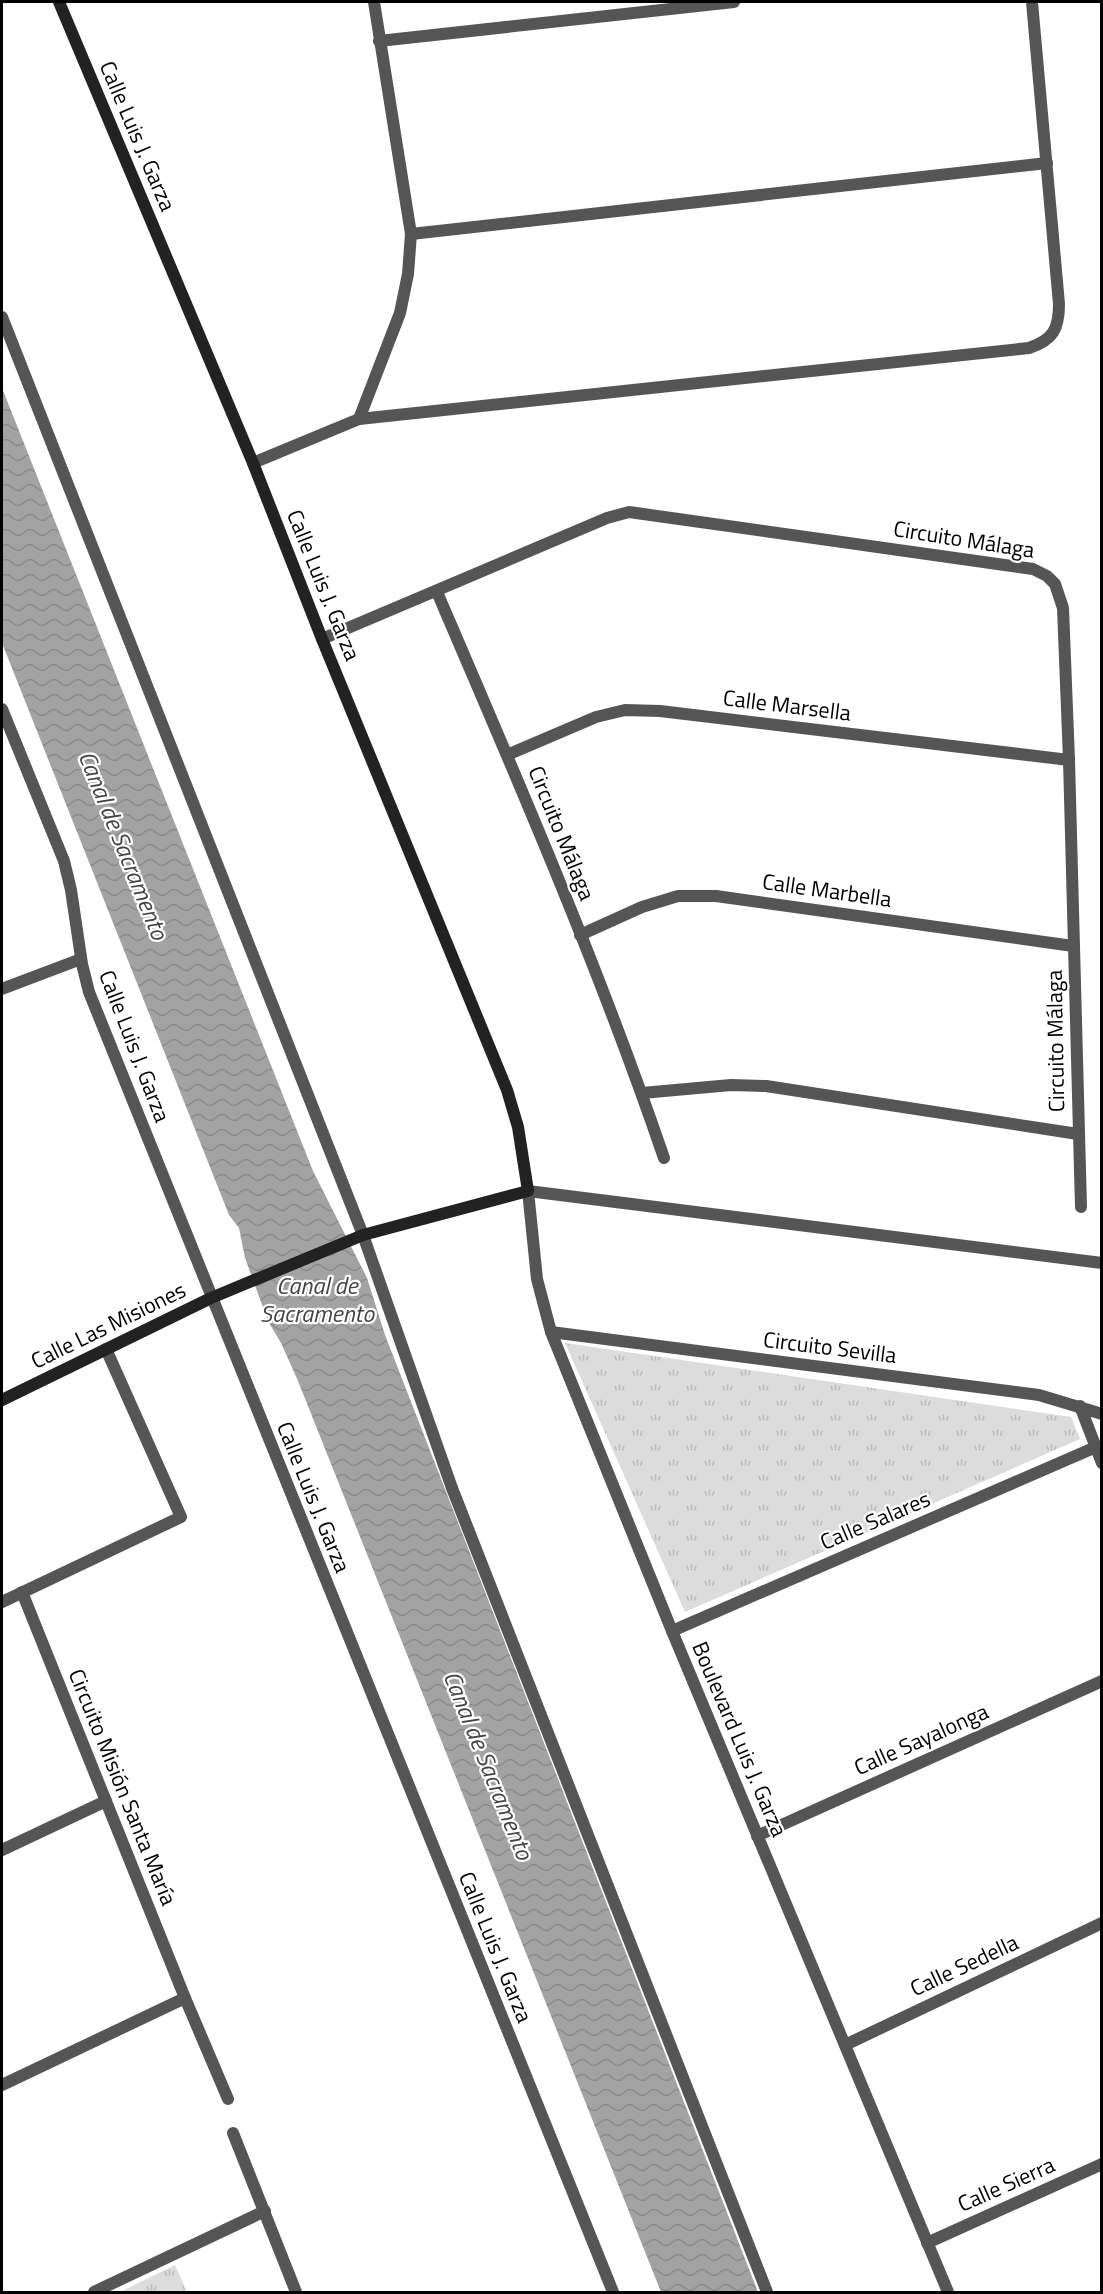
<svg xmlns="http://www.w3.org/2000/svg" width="1103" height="2294" font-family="'Titillium Web',sans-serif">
<defs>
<pattern id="park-tufts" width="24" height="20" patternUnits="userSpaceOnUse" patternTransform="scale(1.5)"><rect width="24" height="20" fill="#dcdcdc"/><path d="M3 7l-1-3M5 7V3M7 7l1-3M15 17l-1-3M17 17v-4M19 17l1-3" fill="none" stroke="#bbb"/></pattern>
<pattern id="water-waves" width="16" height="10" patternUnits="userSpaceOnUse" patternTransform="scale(1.5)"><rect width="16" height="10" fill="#a3a3a3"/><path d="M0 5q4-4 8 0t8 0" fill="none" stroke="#8b8b8b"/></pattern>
</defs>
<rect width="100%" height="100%" fill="#fff"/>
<g fill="url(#park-tufts)">
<path d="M565,1343L1071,1417L1080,1439L685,1612Z"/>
<path d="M175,2265L187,2292H120Z"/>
</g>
<path fill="url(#water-waves)" d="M2,388L313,1171L367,1278L385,1335L758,2292H661L298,1381L281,1343L268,1321L245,1258L239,1228L229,1215L2,643Z"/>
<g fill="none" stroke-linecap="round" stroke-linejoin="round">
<g stroke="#555" stroke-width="12">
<path d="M379,41L734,2"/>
<path d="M411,234L1047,163"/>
<path d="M2,317L363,1235L452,1488L767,2292"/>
<path d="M359,419L400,313L408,274L411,234L374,2"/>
<path d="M253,463L359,419L1029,348C1053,340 1059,329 1059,304L1032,2"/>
<path d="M437,592C517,778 598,965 664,1158"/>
<path d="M322,639L607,518L629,512L1033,569L1047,576L1055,584L1063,608L1069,760L1081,1207"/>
<path d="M2,709L64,861L71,890L82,964L89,992L613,2292"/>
<path d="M507,755L596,717L625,710L660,711L1069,760"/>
<path d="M580,935L642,907L678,896H716L1073,946"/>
<path d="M2,989L81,959"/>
<path d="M642,1093L731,1085L766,1086L1078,1134"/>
<path d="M551,1332L1039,1395L1102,1414"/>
<path d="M1080,1406L1102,1463"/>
<path d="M22,1592L185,1998L228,2099"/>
<path d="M2,1602L181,1517L106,1349"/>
<path d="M672,1631L1096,1447"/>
<path d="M757,1836L1102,1681"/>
<path d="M2,1850L106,1801"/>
<path d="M845,2045L1102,1923"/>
<path d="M2,2085L185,1998"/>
<path d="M233,2133L296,2292"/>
<path d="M927,2243L1102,2164"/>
<path d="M94,2292L265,2211"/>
<path d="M948,2292L672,1631L551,1332L537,1279L528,1191L1102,1263"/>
</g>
<path stroke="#222" stroke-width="12" d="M2,1400L211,1298L363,1235L528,1191L518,1127L507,1090L322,639L253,463L59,2"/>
</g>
<g text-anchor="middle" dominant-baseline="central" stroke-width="4.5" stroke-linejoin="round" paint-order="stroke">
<g font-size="22" fill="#000" stroke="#fff">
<text transform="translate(138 136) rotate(67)">Calle Luis J. Garza</text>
<text transform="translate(964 539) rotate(9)">Circuito Málaga</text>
<text transform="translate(324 585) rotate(68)">Calle Luis J. Garza</text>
<text transform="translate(787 705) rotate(7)">Calle Marsella</text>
<text transform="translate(562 833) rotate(68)">Circuito Málaga</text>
<text transform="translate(827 890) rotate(8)">Calle Marbella</text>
<text transform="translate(1055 1041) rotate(-91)">Circuito Málaga</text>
<text transform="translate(135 1046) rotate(69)">Calle Luis J. Garza</text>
<text transform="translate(108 1325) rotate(-26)">Calle Las Misiones</text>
<text transform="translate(830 1347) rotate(7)">Circuito Sevilla</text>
<text transform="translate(314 1497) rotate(68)">Calle Luis J. Garza</text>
<text transform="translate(875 1520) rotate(-23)">Calle Salares</text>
<text transform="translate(740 1739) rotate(67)">Boulevard Luis J. Garza</text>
<text transform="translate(921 1739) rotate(-24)">Calle Sayalonga</text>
<text transform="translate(123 1787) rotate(68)">Circuito Misión Santa María</text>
<text transform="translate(496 1947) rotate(68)">Calle Luis J. Garza</text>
<text transform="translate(964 1965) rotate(-25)">Calle Sedella</text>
<text transform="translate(1006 2184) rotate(-24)">Calle Sierra</text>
</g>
<g font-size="24" font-style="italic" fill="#444" stroke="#fff">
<text transform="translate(124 845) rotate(68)">Canal de Sacramento</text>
<text x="317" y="1285">Canal de<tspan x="317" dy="28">Sacramento</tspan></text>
<text transform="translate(489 1765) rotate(68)">Canal de Sacramento</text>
</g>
</g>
<rect width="1103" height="2294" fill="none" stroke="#000000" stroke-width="6"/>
</svg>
